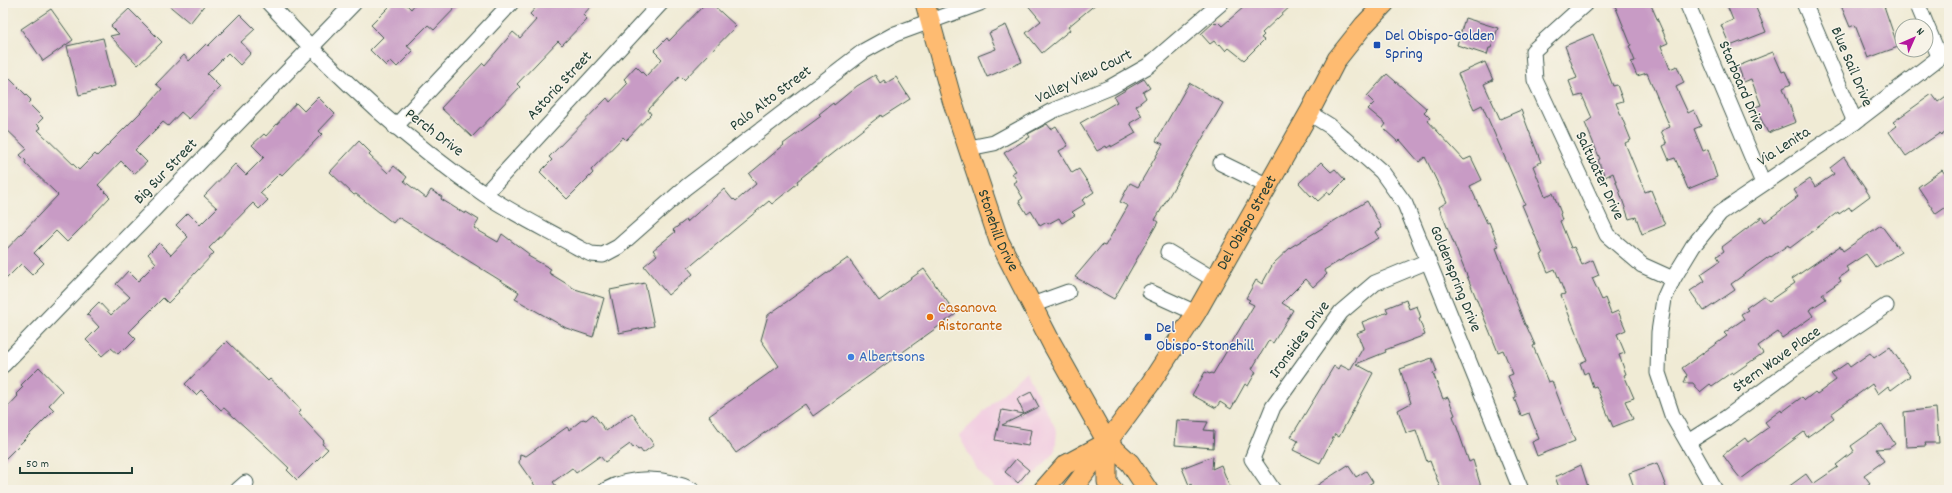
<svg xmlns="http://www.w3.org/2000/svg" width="1952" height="493" font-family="Dekko,sans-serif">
<rect width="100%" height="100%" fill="#f7f3e8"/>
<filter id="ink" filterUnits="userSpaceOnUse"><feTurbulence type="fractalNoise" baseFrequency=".025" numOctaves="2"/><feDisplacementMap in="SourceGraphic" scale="8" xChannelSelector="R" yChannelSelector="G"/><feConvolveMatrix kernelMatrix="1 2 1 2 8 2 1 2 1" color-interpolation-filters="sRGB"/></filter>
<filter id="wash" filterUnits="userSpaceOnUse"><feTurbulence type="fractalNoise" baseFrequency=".012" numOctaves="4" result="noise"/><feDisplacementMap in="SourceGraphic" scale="16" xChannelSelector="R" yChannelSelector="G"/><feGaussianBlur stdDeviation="0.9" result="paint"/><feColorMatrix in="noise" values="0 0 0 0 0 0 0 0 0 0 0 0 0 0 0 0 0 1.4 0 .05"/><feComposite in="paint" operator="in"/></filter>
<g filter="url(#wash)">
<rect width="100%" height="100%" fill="#f0ebd5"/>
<path fill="#f2cfe1" d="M1026,371L1057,431L1055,452L1020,490H996L977,469L959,436Z"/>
<g id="blocks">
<g fill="#c89bc5">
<path d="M166,3H206L190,23Z"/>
<path d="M393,3H405L411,9L416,3H460L434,30L428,25L407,46L413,51L397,67L391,61L386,66L370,50L383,37L371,25Z"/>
<path d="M540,3H594L583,15L587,19L562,45L558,41L517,84L520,87L472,137L441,108L483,63L485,65L513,32L520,38L536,20L530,14Z"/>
<path d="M706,3H711L736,26L684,80L680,76L648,110L651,114L626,140L623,137L591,170L593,173L567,199L540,172L552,160L549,157L607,98L610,102L628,83L624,79L636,66L646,76L662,59L654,51L667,38L669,41Z"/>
<path d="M1026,3H1097L1068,27L1070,30L1042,53L1026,33L1041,21Z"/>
<path d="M1251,3H1294L1262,33L1264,35L1261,38L1264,40L1244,60L1229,48L1226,51L1220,44L1218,46L1214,41L1210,44L1201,34L1214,22L1216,24L1218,22L1222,26L1244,7L1245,8Z"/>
<path d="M1614,3H1650L1668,43L1661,46L1670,69L1677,66L1684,83L1676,87L1688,113L1694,110L1701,126L1694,129L1703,151L1708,149L1717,177L1688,189L1675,158L1669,160L1663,146L1667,144L1661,131L1670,127L1647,73L1637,76L1631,62L1635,61L1629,46L1631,45Z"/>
<path d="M1726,3H1754L1766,32L1730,46L1721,25L1733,20Z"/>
<path d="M1840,3H1883L1898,47L1868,58L1855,25L1850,27Z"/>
<path d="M51,9L73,40L43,61L21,29Z"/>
<path d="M129,9L162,42L138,65L110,36L119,34L111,26Z"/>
<path d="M240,14L255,29L241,42L251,53L240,65L228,53L207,74L220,87L189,119L181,112L168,126L163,122L135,150L147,162L134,174L121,161L98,185L110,197L82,227L67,242L56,231L34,253L44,263L32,275L21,264L3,282V253L58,195L25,163L26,161L20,155L27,149L3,126V72L31,100L28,103L43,118L37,124L41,128L38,130L79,170L95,154L97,156L147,106L162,89L156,84L184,55L189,61L206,44L208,46Z"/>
<path d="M1465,18L1498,28L1491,48H1489L1487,55L1457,45Z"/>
<path d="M1006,25L1022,62L987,77L978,56L996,49L989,33Z"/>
<path d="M1593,34L1613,86L1617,85L1623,101L1616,103L1631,140L1625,143L1645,192L1651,190L1665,225L1642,234L1636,217L1629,219L1613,173L1605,177L1598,160L1600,159L1585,123L1592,118L1582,95L1575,97L1569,81L1577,78L1565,46Z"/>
<path d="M103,38L115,86L79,95L67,46Z"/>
<path d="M1773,52L1782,72L1785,71L1791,84L1783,88L1796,122L1768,133L1755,107L1761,105L1751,79L1744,82L1738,66Z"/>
<path d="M1485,62L1493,80L1484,84L1500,119L1521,110L1541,162L1533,166L1545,196L1553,193L1561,213L1560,214L1562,220L1560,221L1571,248L1574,247L1582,265L1593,260L1599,275L1592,278L1602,300L1605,298L1611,314L1618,311L1626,330L1617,334L1625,353L1619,355L1626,374L1624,375L1634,398L1625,401L1633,419L1613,427L1596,386L1593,387L1588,372L1584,374L1580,363L1587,360L1561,295L1565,294L1555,269L1548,272L1541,255L1543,254L1522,205L1525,204L1482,105L1474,109L1458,74Z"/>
<path d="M1387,74L1427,109L1424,112L1430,118L1427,120L1464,160L1471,157L1482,180L1470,186L1487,223L1489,222L1499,247L1496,248L1525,325H1526L1535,345L1533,346L1548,382L1552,381L1575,441L1537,456L1532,442L1539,439L1529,413L1521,416L1514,398L1516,397V394L1508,376L1513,374L1503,350L1498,352L1439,207L1447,202L1425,157L1419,162L1400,140L1398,142L1383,128L1386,124L1368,109L1374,103L1367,96Z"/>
<path d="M875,75L880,83L884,80L886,83L896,77L910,99L882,117L881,115L797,181L798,183L772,204L769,201L688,268L693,274L668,295L644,266L657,255L653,250L675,232L673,230L686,220L687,222L724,189L733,200L734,199L736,201L756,184L749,174L784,145L783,144L821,116L819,114L833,103L834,105L857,86Z"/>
<path d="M1144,79L1150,88L1143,92L1146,98L1136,106L1142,116L1130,123L1136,133L1111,147V145L1107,148L1106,146L1097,151L1080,123L1117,102L1114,97Z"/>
<path d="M1189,83L1223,103L1155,220L1158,222L1114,299L1075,277L1102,245L1105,246L1128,206L1120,202L1130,183L1138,187L1163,144L1156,141Z"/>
<path d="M1932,94L1938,102L1949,94V130L1942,135L1940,133L1906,156L1889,132L1897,126L1893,122Z"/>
<path d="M318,97L335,114L319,131L322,134L282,175L280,173L260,193L268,200L259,209L253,203L209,248L214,253L178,291L179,292L168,303L163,298L129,332L136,339L126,349L124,348L118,354L111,348L102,356L86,340L99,327L87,314L99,302L111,315L130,297L116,284L128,271L138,281L156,263L148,254L159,243L171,255L188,237L176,225L188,213L200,225L217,208L204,196L235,164L246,175L264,157L252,145L264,134L266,136L296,103L304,111Z"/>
<path d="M1047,124L1051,129L1056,126L1068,146L1059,151L1072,173L1079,169L1094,192L1082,200L1085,204L1072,212L1075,215L1062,223L1059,218L1048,224L1047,222L1040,226L1031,211L1027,214L1019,201L1023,198L1014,183L1017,181L1012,173L1016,171L1004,153L1030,137L1028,134Z"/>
<path d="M359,141L371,153L369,155L388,173L394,166L407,177L404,181L426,198L431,190L442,197L441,199L465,214L466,212L479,220L474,228L498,242L502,234L529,254L528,256L551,269L549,273L575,289L604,298L593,337L566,328L515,299L519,292L398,217L393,223L356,194L354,195L330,172Z"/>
<path d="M1844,157L1870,196L1851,210L1849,207L1839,214L1838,212L1790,248L1788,245L1771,257L1770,256L1731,284L1735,290L1704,311L1690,291L1705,281L1701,274L1720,261L1717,256L1724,251L1722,247L1762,217L1765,222L1796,199L1795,198L1798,196L1794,190L1810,179L1815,187L1834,174L1830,168Z"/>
<path d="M1321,162L1331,172L1335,169L1345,180L1330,195L1328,192L1318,201L1312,195L1311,196L1299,183Z"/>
<path d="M1942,170L1949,179V205L1936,214L1918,187Z"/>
<path d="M1367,201L1382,228L1375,232L1379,238L1324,270L1327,274L1313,287L1306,279L1282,303L1293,310L1273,343L1269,340L1252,369L1256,372L1248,386L1245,384L1231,409L1220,402L1216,408L1192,395L1205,372L1210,374L1211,373L1213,374L1254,305L1248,302L1250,300L1246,298L1256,280L1262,284L1273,264L1291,247Z"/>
<path d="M1881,225L1901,252L1876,268L1866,254L1846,267L1849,271L1839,278L1841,281L1822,294L1826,299L1809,310L1813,316L1782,338L1778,332L1758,346L1763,353L1733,374L1732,372L1712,386L1710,384L1700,392L1693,383H1684L1687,375L1682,368L1727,336L1724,333L1744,319L1741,314L1748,310L1746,308L1763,296L1769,301L1795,283L1792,279L1805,270L1840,246L1843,251Z"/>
<path d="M848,258L879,301L924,269L956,314L813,416L805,404L736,453L709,416L779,366L761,340L768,315Z"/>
<path d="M645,283L654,326L619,333L610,290Z"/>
<path d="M1406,300L1409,309L1417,306L1421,318L1419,319L1425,335L1385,350L1386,352L1356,364L1373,373L1339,437L1335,434L1320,463L1293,450L1298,441L1291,437L1334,366L1338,369L1340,365L1350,370L1363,348L1357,333L1365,330L1362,322L1388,312L1386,308Z"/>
<path d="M227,341L268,381L270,379L285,392L301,410L298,413L324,441L322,444L328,449L297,480L287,470L289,468L266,446L224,408L221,410L201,390L196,395L185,384Z"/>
<path d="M1890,347L1910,376L1891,390L1888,386L1878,394L1872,384L1831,414L1834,418L1807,437L1804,432L1741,479L1736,473L1723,455L1729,450L1745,438L1748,442L1769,427L1765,422L1781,410L1782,412L1802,397L1805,400L1815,392L1817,394L1836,380L1831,374L1847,363L1850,367L1870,353L1874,358Z"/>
<path d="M1432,358L1437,372L1433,373L1443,399L1448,397L1455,415L1453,416L1469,462L1473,460L1482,490H1441L1430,461L1427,462L1416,430L1406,433L1398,410L1411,403L1400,369Z"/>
<path d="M39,367L62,391L49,405L54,410L3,461V412L18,396L16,394L23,387L21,385Z"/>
<path d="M1031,392L1039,407L1002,425L1031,430L1028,446L995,440L1002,410L1024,414L1017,399Z"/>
<path d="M1936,408L1939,443H1925L1926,446L1906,447L1904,412Z"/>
<path d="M632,413L654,445L643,453L640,449L638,450L635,446L633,448L630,444L605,462L600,456L576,473L572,468L553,482L559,490H538L519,463L520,454L526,456L567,427L569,430L583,419L586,420L593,414L606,431Z"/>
<path d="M1177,420L1208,422L1204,430L1214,431L1213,448L1175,445Z"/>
<path d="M1882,424L1895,444L1889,448L1876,449L1884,461L1864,475L1870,483L1860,490H1784L1806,474L1813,484L1838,467L1836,465L1854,451L1851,446Z"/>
<path d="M1213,456L1212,469L1221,465L1231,490H1194L1191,484L1189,485L1182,468Z"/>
<path d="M1016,459L1029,470L1018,483L1005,472Z"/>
<path d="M1657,463L1667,490H1635L1629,473Z"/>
<path d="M1348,465L1356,477L1366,471L1373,482L1363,488L1364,490H1310Z"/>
<path d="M1581,465L1589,490H1560L1555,477Z"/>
</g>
</g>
</g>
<g filter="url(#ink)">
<use href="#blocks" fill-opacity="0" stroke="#3e574c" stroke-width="1"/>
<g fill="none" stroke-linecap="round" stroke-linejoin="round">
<defs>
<g id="minor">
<path d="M269,3C334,74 404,139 484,194C514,214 547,230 579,248L591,254L603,255L618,247L686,187L864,51L895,34L980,3"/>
<path d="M1586,3L1533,51L1535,80L1607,235L1642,265L1673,279"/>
<path d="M1687,3L1763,183"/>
<path d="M1804,3L1855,122"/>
<path d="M1917,3L1939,56"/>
<path d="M1309,113L1330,126L1382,172L1405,204L1521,490"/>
<path d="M395,127L511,3"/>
<path d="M969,148L994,143L1052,111L1111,87L1148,66L1221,3"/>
<path d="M1221,163L1268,186"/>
<path d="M485,194L661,3"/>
<path d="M1168,252L1215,280"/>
<path d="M1150,292L1196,313"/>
<path d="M1032,305L1068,292"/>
<path d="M3,365L354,3"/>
<path d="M1688,442L1726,418L1794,368L1886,306"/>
<path d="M238,490L246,483"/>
<path d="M606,490C632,476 666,477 692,490"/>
<path d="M1273,490L1252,459L1273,407L1341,312L1375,283L1428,261"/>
<path d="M1715,490L1672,415L1658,373L1659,332L1664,299L1673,279L1693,246L1720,213L1855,122L1949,50"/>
</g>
<g id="major">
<path id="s1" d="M925,3L952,100L999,241L1052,344L1107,442L1130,463L1148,490"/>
<path d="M1107,442V482L1113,490"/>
<path d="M1043,490L1065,465L1102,445"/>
<path id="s2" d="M1072,490L1150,384L1196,313L1309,113L1337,59L1364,25L1385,3"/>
</g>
</defs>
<use href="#minor" stroke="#3e574c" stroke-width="17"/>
<use href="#major" stroke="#3e574c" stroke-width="21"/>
<use href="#minor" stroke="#fff" stroke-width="15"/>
<use href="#major" stroke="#febb71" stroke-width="19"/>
</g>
</g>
<g fill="#1a4fb4" stroke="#f7f3e8" stroke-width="1.5">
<rect x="1373" y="41" width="8" height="8" rx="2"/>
<rect x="1144" y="333" width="8" height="8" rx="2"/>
</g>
<circle fill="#e8710a" stroke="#f7f3e8" stroke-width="1.5" cx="930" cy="317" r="4"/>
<circle fill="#3f7fe0" stroke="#f7f3e8" stroke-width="1.5" cx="851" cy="357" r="4"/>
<g text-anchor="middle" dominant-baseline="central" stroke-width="3" stroke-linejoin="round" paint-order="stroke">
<g font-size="16" fill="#164399" stroke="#f7f3e8" text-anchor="start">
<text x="1385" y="36">Del Obispo-Golden<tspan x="1385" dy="18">Spring</tspan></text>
<text x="1156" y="328">Del<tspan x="1156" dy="18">Obispo-Stonehill</tspan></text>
</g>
<g font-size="16" fill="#1f3d34" stroke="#f7f3e8">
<text transform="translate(1851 67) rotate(67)">Blue Sail Drive</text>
<text transform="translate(1084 77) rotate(-26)">Valley View Court</text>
<text transform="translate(560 86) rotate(-47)">Astoria Street</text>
<text transform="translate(1741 86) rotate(67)">Starboard Drive</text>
<text transform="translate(771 99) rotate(-37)">Palo Alto Street</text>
<text transform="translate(434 133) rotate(37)">Perch Drive</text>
<text transform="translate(1784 147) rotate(-33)">Via Lenita</text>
<text transform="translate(166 172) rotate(-46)">Big Sur Street</text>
<text transform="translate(1599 176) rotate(65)">Saltwater Drive</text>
<text stroke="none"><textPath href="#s2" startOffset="320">Del Obispo Street</textPath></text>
<text stroke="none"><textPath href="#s1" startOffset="239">Stonehill Drive</textPath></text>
<text transform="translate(1455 279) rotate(68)">Goldenspring Drive</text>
<text transform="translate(1300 340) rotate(-54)">Ironsides Drive</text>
<text transform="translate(1777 360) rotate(-35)">Stern Wave Place</text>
</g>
<g font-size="16" fill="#c56008" stroke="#f7f3e8" text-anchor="start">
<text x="938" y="308">Casanova<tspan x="938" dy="18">Ristorante</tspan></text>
</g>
<g font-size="16" fill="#366cbe" stroke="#f7f3e8" text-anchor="start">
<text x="859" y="357">Albertsons</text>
</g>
</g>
<rect width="1952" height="493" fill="none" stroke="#f7f3e8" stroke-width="16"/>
<g transform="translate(1914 38) rotate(45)"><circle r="19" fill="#f7f3e8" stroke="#a1aaa0"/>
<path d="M0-3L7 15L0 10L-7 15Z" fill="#b5179e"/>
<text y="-6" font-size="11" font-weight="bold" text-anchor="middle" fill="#1f3d34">N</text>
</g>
<path d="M20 467v6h112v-6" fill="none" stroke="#1f3d34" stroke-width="2"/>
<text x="26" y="467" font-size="12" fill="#1f3d34" stroke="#f7f3e8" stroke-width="3" paint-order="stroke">50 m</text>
</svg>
